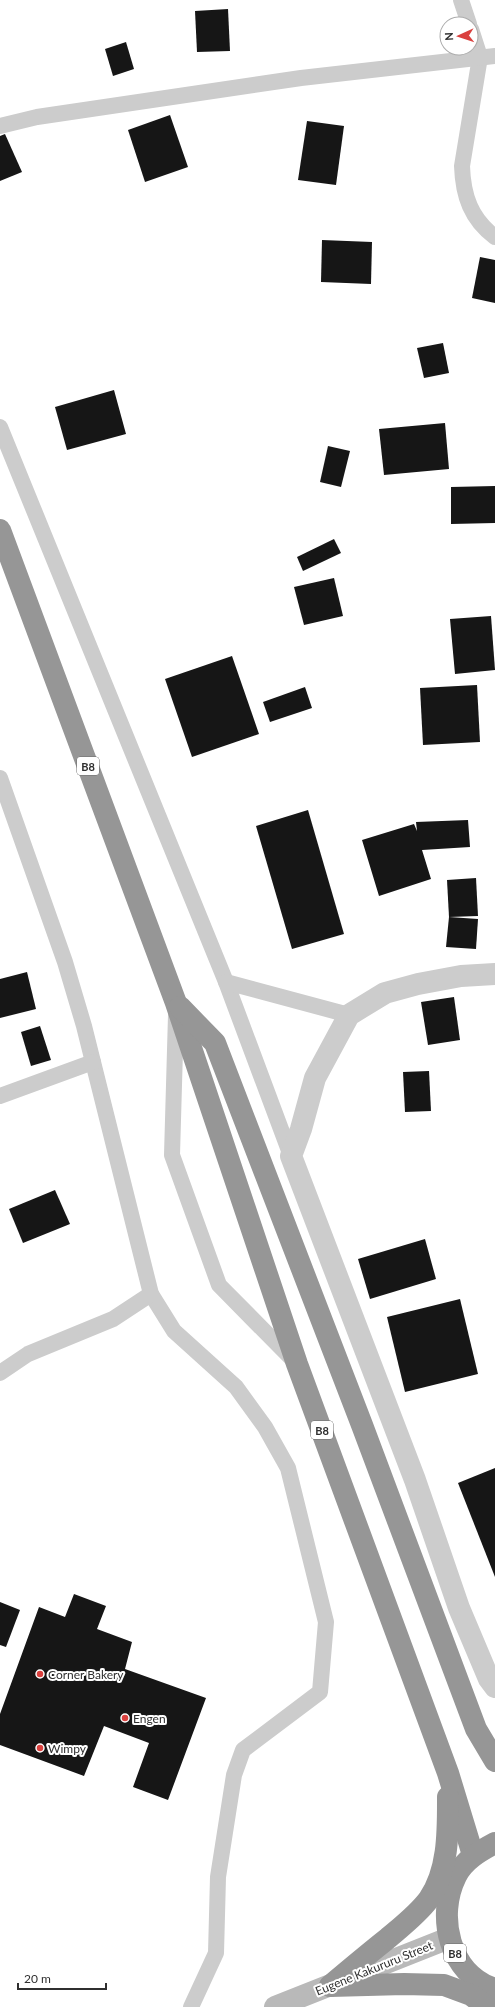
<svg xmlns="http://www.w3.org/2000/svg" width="495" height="2007" font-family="Lato,sans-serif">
<rect width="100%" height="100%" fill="#fff"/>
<g fill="#161616">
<path d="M228,9L230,51L197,52L195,11Z"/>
<path d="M126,42L134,69L113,76L105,49Z"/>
<path d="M170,115L188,167L145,182L128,130Z"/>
<path d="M307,121L344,126L336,185L298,180Z"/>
<path d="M5,134L22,172L0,181V136Z"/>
<path d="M322,240L372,242L371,284L321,282Z"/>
<path d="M480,257L495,260V303L472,298Z"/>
<path d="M443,343L449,373L424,378L417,348Z"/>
<path d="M114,390L126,434L67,450L55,407Z"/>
<path d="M445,423L449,469L384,475L379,429Z"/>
<path d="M328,446L350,451L341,487L320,482Z"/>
<path d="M495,486V523L451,524V487Z"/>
<path d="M334,539L341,553L303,571L297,557Z"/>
<path d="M334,578L343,616L304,625L294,587Z"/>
<path d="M491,616L495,670L455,674L450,619Z"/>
<path d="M232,656L259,734L192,757L165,679Z"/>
<path d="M477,685L480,742L423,745L420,688Z"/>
<path d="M305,687L312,708L270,722L263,702Z"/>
<path d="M308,810L344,934L292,949L256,826Z"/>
<path d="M468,820L470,847L422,850L431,879L379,896L362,840L414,824L417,831L416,822Z"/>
<path d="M476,878L478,916L449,917L447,880Z"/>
<path d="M449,917L478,919L476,949L446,947Z"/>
<path d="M27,972L36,1009L0,1018V979Z"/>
<path d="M454,997L460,1040L428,1045L421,1002Z"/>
<path d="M40,1026L51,1060L31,1066L21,1032Z"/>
<path d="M429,1071L431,1111L405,1112L403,1072Z"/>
<path d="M55,1190L70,1224L23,1243L9,1209Z"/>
<path d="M425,1239L436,1279L370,1299L358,1259Z"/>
<path d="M460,1299L478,1374L405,1392L387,1317Z"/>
<path d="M495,1468V1577L458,1483Z"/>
<path d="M74,1594L106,1606L97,1629L132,1642L125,1669L206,1698L168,1800L133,1787L149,1743L104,1726L84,1776L0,1745V1714L39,1607L65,1617Z"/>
<path d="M0,1602L20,1610L6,1647L0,1645Z"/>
</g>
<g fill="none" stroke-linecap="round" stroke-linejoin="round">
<g stroke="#ccc" stroke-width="16">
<path d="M461,0L469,24"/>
<path d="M471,29L480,57L462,166C463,196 471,219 495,237"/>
<path d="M0,126L37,117L301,78L495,56"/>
<path d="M0,427L226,982L291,1156"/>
<path d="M0,778L65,962L84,1026L151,1294L174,1331L236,1387L265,1427L288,1468L326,1622L320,1692L243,1750L234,1775L218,1877L216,1953L191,2007"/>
<path d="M226,982L349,1015"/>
<path d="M176,1015L172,1155L219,1285L294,1361"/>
<path d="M0,1096L93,1062"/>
<path d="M0,1373L28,1354L113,1319L151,1294"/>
</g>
<path stroke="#ccc" stroke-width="22" d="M495,974L461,976L418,984L385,993L349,1015L315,1078L301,1129L291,1156L415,1480L459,1608L489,1679L495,1687"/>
<path stroke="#b9b9b9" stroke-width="22" d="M275,2007L449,1938"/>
<g stroke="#969696" stroke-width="22">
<path d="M0,530L176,1003L297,1364L448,1773L473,1855"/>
<path d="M180,1007L215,1043L362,1425L476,1729L495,1761"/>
<path d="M495,1843C480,1851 464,1860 456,1876C436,1916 449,1974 495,1989"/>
<path d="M330,1986C349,1970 368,1954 387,1939C401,1927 418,1914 429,1899C449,1870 448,1830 448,1797"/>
<path d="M330,1986L404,1984L444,1985L471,1995L487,2007"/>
</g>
</g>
<g fill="#da403e" stroke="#fff" stroke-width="1.5">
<circle cx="40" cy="1674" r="4"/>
<circle cx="125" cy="1718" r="4"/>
<circle cx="40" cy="1748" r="4"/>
</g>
<g text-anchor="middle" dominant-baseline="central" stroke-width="4" stroke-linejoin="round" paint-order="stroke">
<g fill="#fff" stroke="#6d6d6d" stroke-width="1">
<rect x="77" y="757" width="22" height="18" rx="3"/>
<rect x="311" y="1421" width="22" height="18" rx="3"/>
<rect x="444" y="1944" width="22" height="18" rx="3"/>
</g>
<g font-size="11" font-weight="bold" fill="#2f2f2f">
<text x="88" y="766">B8</text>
<text x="322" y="1430">B8</text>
<text x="455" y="1953">B8</text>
</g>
<g font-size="12" fill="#2f2f2f" stroke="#fff" text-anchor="start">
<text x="48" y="1674">Corner Bakery</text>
<text x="133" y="1718">Engen</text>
<text x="48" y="1748">Wimpy</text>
</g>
<g font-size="12" fill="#2f2f2f" stroke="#fff">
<text transform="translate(374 1968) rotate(-22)">Eugene Kakururu Street</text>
</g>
</g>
<g transform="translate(459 36) rotate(267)"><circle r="19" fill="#ffffff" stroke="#acacac"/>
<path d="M0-3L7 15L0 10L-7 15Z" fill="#da403e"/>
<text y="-6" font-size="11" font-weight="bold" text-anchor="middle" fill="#2f2f2f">N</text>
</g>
<path d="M18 1983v6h88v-6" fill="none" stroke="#2f2f2f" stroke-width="2"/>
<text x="24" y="1983" font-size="12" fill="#2f2f2f" stroke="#ffffff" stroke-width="3" paint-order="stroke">20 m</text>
</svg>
